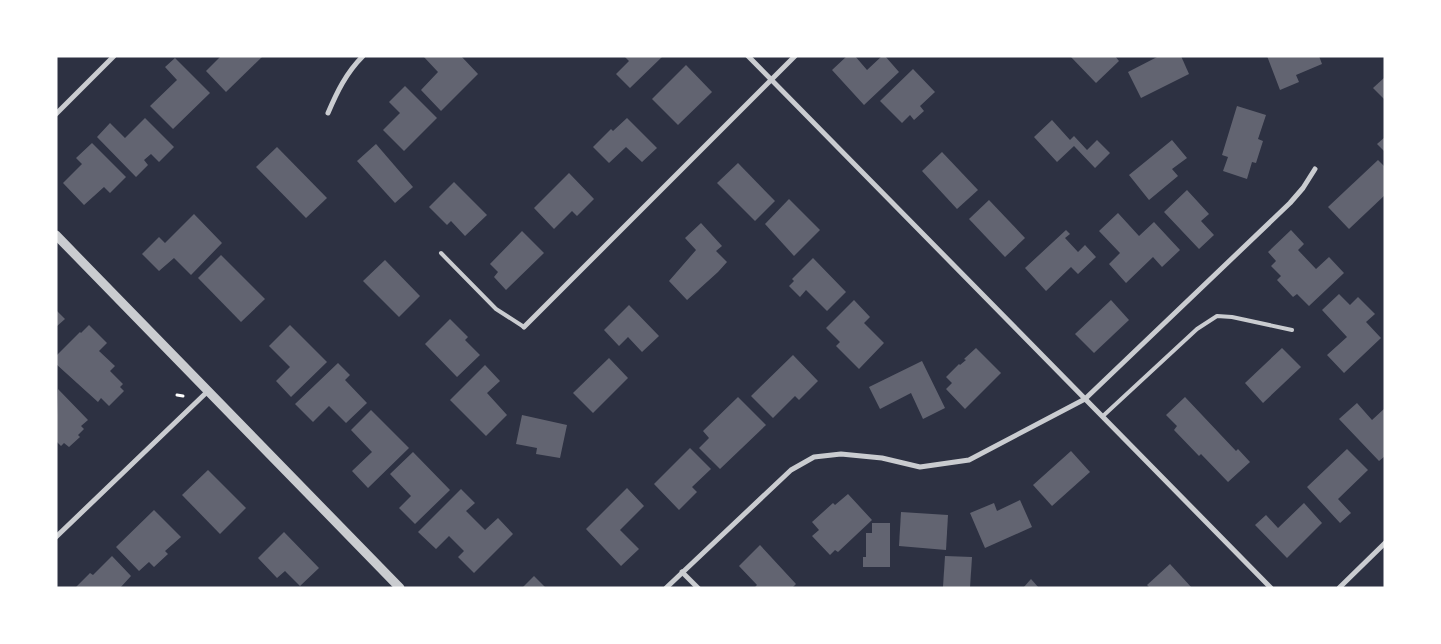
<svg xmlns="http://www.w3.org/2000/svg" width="1441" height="644" font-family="Helvetica,sans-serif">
<rect width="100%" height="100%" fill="#2d3142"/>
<g fill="#626471">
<path d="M221,56H263L226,92L206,71Z"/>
<path d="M423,56H461L478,74L441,111L421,90L438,72Z"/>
<path d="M624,56H663L630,88L616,74L629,61Z"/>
<path d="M847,56H855L867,70L882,56H885L899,72L864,105L832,70Z"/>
<path d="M1070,56H1115L1119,61L1096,83Z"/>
<path d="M1159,56H1181L1189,74L1141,98L1128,72Z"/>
<path d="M1267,56H1319L1322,64L1296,75L1299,82L1280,90Z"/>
<path d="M175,58L210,93L173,129L150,106L177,80L165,67Z"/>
<path d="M686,65L712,92L678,125L652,99Z"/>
<path d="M913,69L935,92L920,106L924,111L914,120L910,115L902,123L880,101Z"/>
<path d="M1385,77V100L1373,88Z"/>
<path d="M405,86L437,118L404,151L383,130L400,113L389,102Z"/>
<path d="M1237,106L1266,115L1258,139L1263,141L1256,163L1252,162L1247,179L1223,171L1228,157L1222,155Z"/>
<path d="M145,118L174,147L159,162L151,154L144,160L148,165L136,177L97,137L110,123L125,138Z"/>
<path d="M627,118L657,148L642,162L626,147L609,163L593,147L611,129L613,131Z"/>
<path d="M1052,120L1070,140L1074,136L1087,150L1097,140L1110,153L1095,168L1074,146L1057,162L1034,137Z"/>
<path d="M1385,137V152L1377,144Z"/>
<path d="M1172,140L1187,158L1172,169L1178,176L1149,200L1129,175Z"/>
<path d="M92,143L126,177L110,193L104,187L84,205L63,183L82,164L76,158Z"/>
<path d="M376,144L413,187L395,203L357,161Z"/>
<path d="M277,147L327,198L306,218L256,167Z"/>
<path d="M942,152L978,190L957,209L922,171Z"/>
<path d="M1378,160L1385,167V195L1349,229L1328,207Z"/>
<path d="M738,163L775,201L755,221L717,183Z"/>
<path d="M569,173L594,199L577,216L572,211L554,229L534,208Z"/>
<path d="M454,182L487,215L465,236L451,221L447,225L429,207Z"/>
<path d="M1187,190L1209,214L1201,221L1214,235L1199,249L1164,212Z"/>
<path d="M789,199L820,230L794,256L765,224Z"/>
<path d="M989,200L1025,238L1005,257L969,219Z"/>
<path d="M1118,213L1139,236L1154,222L1180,250L1162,267L1153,257L1126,283L1109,264L1120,253L1099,231Z"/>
<path d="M194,214L222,243L191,275L174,258L159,271L142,254L159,237L165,243Z"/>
<path d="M701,223L722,246L716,251L727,262L718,272L687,300L669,281L696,250L685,238Z"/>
<path d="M1066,230L1070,234L1065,238L1078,252L1085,245L1096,257L1078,274L1071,267L1046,291L1025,268Z"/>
<path d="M1291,230L1304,244L1298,250L1316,269L1329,257L1344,273L1309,306L1297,294L1293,297L1277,280L1281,276L1271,266L1276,261L1268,252Z"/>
<path d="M522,231L544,253L506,290L494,277L498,272L490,264Z"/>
<path d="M221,255L265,299L241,322L198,278Z"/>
<path d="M813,258L846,292L827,311L806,290L800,297L789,286L794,281L792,279Z"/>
<path d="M385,260L420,296L399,317L363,281Z"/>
<path d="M1339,294L1350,305L1358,297L1375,314L1366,322L1381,338L1344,373L1327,355L1347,337L1322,310Z"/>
<path d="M854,300L870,317L864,323L884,343L859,369L836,346L840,342L826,328Z"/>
<path d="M1111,300L1129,320L1094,353L1075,334Z"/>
<path d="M629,305L659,336L642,352L628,337L619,346L604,330Z"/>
<path d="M56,310L65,319L56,327Z"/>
<path d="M450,319L468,337L465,340L480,355L457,377L425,344Z"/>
<path d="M89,325L107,343L99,351L115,366L110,371L123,384L120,387L124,391L109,406L101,398L98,402L56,364V356L80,332L81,333Z"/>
<path d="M290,325L327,362L291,397L276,381L290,367L269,346Z"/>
<path d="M976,348L1001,373L965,409L946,389L952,383L946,377L959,364L960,365L966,360L964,359Z"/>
<path d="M1282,348L1301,367L1263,403L1245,383Z"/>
<path d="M793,355L818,381L799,400L795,396L773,418L751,396Z"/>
<path d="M609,358L628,378L593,413L573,393Z"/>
<path d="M922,361L945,408L923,419L911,393L880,409L869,387Z"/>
<path d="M338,363L350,375L345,380L367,403L346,423L329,406L313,422L295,404Z"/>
<path d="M485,365L500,381L487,393L507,415L486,436L450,400Z"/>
<path d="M58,389L88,420L81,426L84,429L78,435L80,437L69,447L64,443L61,446L56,441Z"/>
<path d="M738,397L766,425L720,469L699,448L709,438L703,431Z"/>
<path d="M1185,397L1236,451L1238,449L1250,462L1228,482L1201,454L1199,456L1174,430L1177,426L1166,415Z"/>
<path d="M1357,403L1372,420L1385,408V456L1379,461L1339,419Z"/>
<path d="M371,410L409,448L368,488L352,471L372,452L351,430Z"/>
<path d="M522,415L567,425L560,458L536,454L537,448L516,444Z"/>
<path d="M690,448L711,469L692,487L697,492L679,510L654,484Z"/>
<path d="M1347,449L1368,470L1338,499L1351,513L1340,523L1307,487Z"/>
<path d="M1071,451L1090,472L1052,506L1033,485Z"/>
<path d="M413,452L450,490L415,524L399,508L411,496L390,474Z"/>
<path d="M208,470L246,508L220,534L182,495Z"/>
<path d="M627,488L644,506L620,530L639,549L621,566L586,529Z"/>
<path d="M461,489L475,503L466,511L485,530L498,518L513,534L474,573L458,557L464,551L449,536L436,549L418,532Z"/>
<path d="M848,494L872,520L838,552L835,550L830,555L812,536L819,530L812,522L833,503L835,505Z"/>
<path d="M1020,500L1032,527L985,548L970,513L994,503L997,511Z"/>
<path d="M1304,503L1322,523L1287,558L1255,525L1266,515L1278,528Z"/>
<path d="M154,510L181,537L165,551L168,554L154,567L149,562L139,571L116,547Z"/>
<path d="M901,512L948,515L946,550L899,546Z"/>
<path d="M872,523H890V567H863V557H866V533H872Z"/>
<path d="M284,532L319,568L300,586L285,571L277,578L258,558Z"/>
<path d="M760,545L796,584L792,588H754L757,585L739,566Z"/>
<path d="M112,556L131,576L120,588H75L90,573L93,575Z"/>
<path d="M945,556L972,557L970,588L943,587Z"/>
<path d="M1170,564L1192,588H1150L1147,585Z"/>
<path d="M534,576L546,588H522Z"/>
<path d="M1031,579L1039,588H1023Z"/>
</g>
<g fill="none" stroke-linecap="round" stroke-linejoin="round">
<path stroke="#fff" stroke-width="3" d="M177,395L183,396"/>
<g stroke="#caccd0" stroke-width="4">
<path d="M441,253L496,309L524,327"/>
<path d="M1103,416L1197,329L1217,316L1232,317L1292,330"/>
</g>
<g stroke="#caccd0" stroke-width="5">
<path d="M748,56L1271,588"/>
<path d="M328,113C337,92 346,73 363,56"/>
<path d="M56,114L114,56"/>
<path d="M524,327L795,56"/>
<path d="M56,537L208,391"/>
<path d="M682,572L698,588"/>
<path d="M666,588L791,470L814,457L841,454L882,458L920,467L969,460L1085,399L1290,203L1303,188L1315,169"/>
<path d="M1339,588L1385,543"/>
</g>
<path stroke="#caccd0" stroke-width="9" d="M56,235L400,588"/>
</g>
<rect width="1441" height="644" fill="none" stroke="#ffffff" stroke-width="115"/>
</svg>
